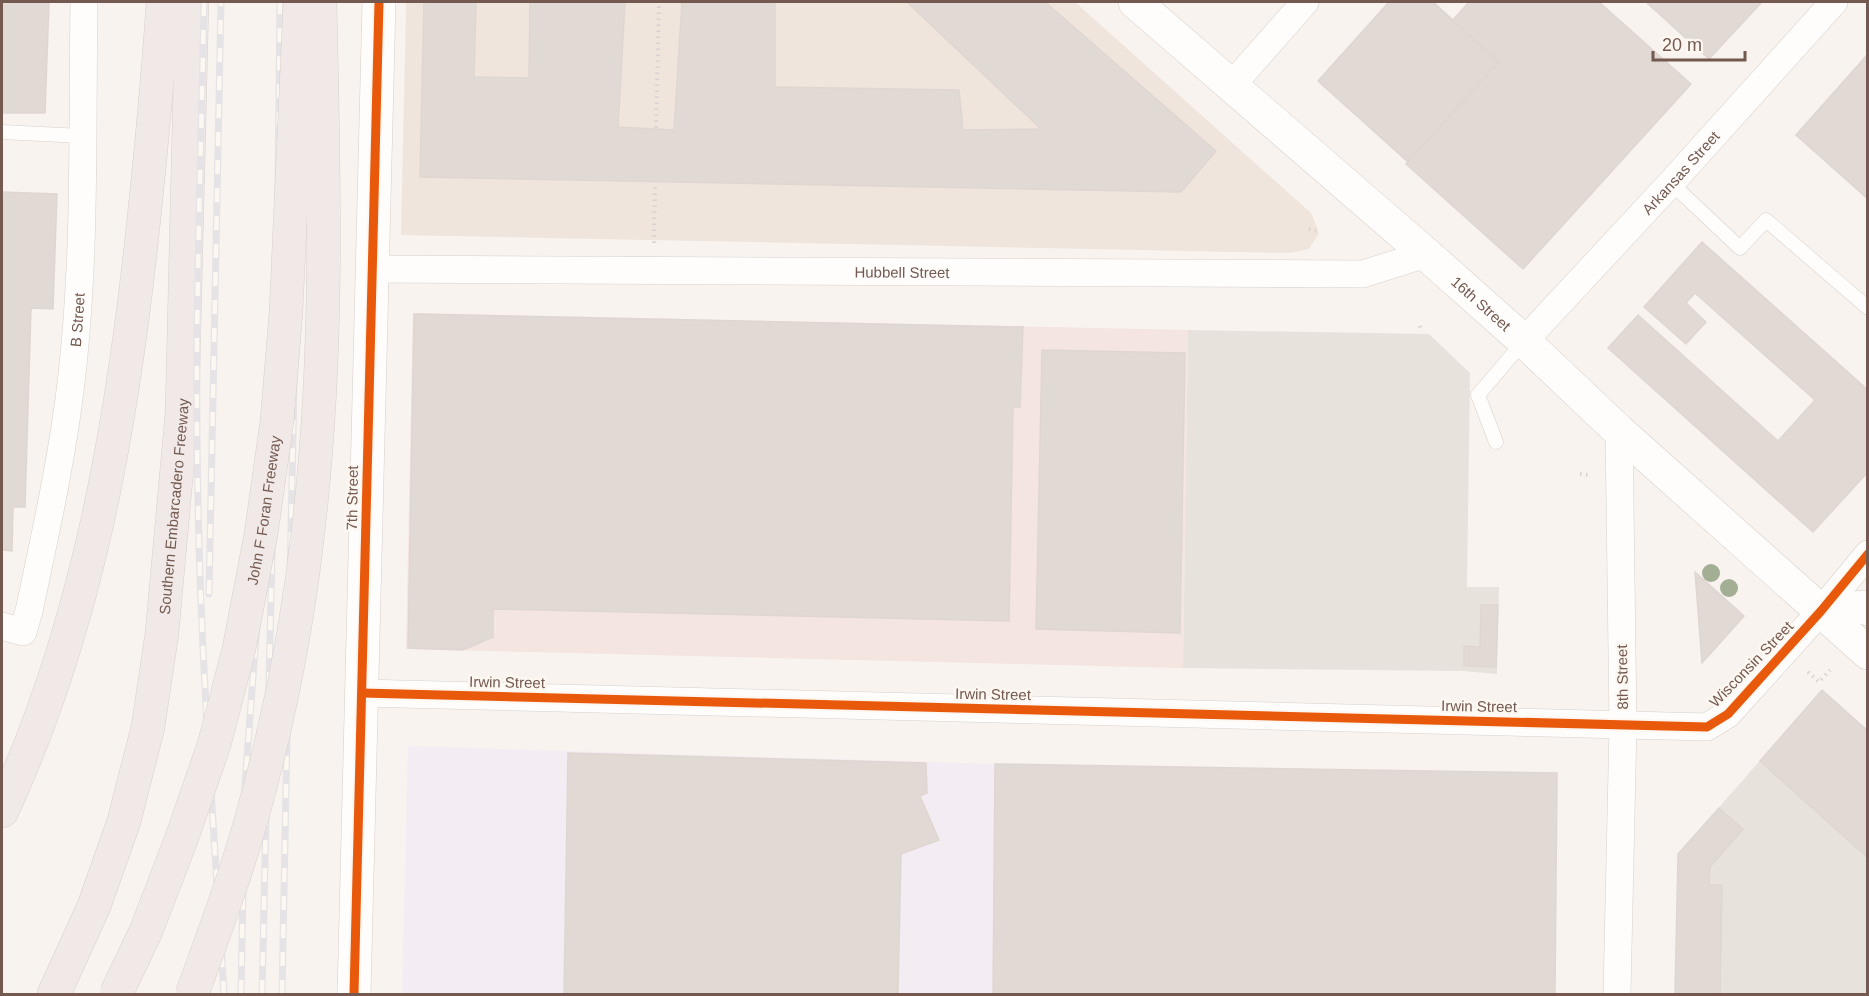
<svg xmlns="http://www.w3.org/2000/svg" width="1869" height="996" font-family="Helvetica,sans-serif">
<rect width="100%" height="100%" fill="#f8f3ee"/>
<path fill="#efe5dd" d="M406,2H1075L1311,213L1319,233L1309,249L1290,253L401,235Z"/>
<path fill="#f4e5e0" d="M413,313L1188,330L1183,668L406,649Z"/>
<g fill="#e8e2dd">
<path d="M1188,330L1429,334L1470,373L1467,587H1499L1497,674L1463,671L1183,668Z"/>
<path d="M1822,690L1867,731V994H1675L1678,854Z"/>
</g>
<path fill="#f4ecf3" d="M408,746L995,764L1557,773L1555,994H402Z"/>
<g fill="#e1d9d4" stroke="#e0d6d1" stroke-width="1.5">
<path d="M2,2H49L45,113H2Z"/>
<path d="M424,2H476L474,77L529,78L530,2H625L618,127L674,130L682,2H775V87L959,90L963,130L1041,129L907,2H1045L1216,151L1181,192L420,177Z"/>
<path d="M1389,2H1433L1499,62L1408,162L1318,81Z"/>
<path d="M1469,2H1599L1691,84L1523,269L1406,164L1499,62L1453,20Z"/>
<path d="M1646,2H1762L1709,59Z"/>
<path d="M1868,54V199L1796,135Z"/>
<path d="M2,192L57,194L53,309L31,308L25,507H13L12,551L2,550Z"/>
<path d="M1702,242L1868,390V472L1813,532L1608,348L1638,315L1778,441L1815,400L1695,293L1686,303L1706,322L1686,344L1644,307Z"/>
<path d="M414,314L1023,327L1020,407H1013L1009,621L493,609V637L463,650L408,648Z"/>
<path d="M1042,350L1185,353L1180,633L1036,629Z"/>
<path d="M1695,572L1744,616L1702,663Z"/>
<path d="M1481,605H1498L1496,667L1464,666V646L1480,647Z"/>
<path d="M1822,690L1868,731V858L1760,761Z"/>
<path d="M568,753L926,763L927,793L920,796L939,840L901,854L898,994H564Z"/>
<path d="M995,764L1557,773L1555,994H993Z"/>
<path d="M1719,808L1743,829L1710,867L1709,885H1722L1720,994H1675L1678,854Z"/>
</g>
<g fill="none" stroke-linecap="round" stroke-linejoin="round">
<defs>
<g id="lane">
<path d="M2,132L82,136"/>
<path d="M1671,183L1740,248L1766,220L1868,308"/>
<path d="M1496,442L1478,395L1524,341"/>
</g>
<g id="street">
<path d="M1231,86L1305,2"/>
<path id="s1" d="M372,269L1363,274L1426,254"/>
<path id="s2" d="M1524,341L1671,183L1834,2"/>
<path id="s3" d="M2,626L23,632L29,611C45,535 62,460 71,383C86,257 82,128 84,2"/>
<path d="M362,693L1707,727L1728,714L1821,611L1868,554"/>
<path d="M1617,994L1623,725L1619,431"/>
</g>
<g id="secondary">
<path id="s4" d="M1135,2L1426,254L1524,341L1619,431L1868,653"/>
<path d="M1821,611L1865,607L1868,609"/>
<path d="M354,994L379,2"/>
</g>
<g id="highway">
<path d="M2,811C87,628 122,427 143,227C151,152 158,77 163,2"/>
<path id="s5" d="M54,994L94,906L124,821L148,727L162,633L182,413L192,2"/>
</g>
</defs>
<use href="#lane" stroke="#d7d0cc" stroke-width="15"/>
<use href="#street" stroke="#d7d0cc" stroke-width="28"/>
<use href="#secondary" stroke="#d6ceca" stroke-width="34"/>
<use href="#highway" stroke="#d8d0cc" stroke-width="34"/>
<g stroke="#dad2d0" stroke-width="4" stroke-dasharray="1.5 4.5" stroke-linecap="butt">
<path d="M656,128L659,2"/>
<path d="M1309,229L1316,231"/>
<path d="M654,243L655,183"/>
<path d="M1420,326L1421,330"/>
<path d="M1580,474L1588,475"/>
<path d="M1808,672L1819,682L1830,670"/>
</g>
<use href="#lane" stroke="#fefdfc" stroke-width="14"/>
<use href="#street" stroke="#fefdfc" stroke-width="27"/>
<use href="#secondary" stroke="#fefdfc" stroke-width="33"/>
<use href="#highway" stroke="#f0e9e7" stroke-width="33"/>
<defs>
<g id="rail">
<path d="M204,2C201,168 194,335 198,501C201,666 214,830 224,994"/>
<path d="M209,594L221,2"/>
<path d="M241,994L245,785L264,528"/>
<path d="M262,994L276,375L280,2"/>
<path d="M282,994L294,379L297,2"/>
</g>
</defs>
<use href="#rail" stroke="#e5e3e6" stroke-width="7"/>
<use href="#rail" stroke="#fdf7f1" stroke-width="4.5" stroke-dasharray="14" stroke-linecap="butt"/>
<defs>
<g id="highway-bridge">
<path id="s6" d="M116,994L146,931L181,840L214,745L239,649L261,534L277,421L286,312L300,2"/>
<path d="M192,994C215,931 239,867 256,802C281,711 299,617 309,523C329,350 324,176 320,2"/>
</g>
</defs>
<use href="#highway-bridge" stroke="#d8d0cc" stroke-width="34" stroke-linecap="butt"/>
<use href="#highway-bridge" stroke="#f0e9e7" stroke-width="33"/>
<defs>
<g id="cycleway">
<path d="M362,693L1707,727L1728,714L1821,611L1868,554"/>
<path d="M354,994L379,2"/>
</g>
</defs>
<use href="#cycleway" stroke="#fdf7f1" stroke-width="13"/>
<use href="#cycleway" stroke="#e8590c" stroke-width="9"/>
</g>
<g fill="#a3af94">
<circle cx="1711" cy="573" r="9"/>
<circle cx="1729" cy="588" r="9"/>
</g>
<g text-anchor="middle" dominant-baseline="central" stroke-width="5" stroke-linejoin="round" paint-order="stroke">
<g font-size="15" fill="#735950" stroke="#fdf7f1">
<text stroke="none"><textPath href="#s2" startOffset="230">Arkansas Street</textPath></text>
<text stroke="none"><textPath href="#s1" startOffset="530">Hubbell Street</textPath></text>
<text stroke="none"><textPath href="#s4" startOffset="459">16th Street</textPath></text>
<text stroke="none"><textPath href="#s3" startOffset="339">B Street</textPath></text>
<text transform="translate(352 498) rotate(-89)">7th Street</text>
<text stroke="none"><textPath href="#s5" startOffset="506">Southern Embarcadero Freeway</textPath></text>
<text stroke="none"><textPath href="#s6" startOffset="508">John F Foran Freeway</textPath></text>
<text transform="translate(1751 664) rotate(-46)">Wisconsin Street</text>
<text transform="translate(1622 677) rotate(-91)">8th Street</text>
<text transform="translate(507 682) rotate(1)">Irwin Street</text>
<text transform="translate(993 694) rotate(1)">Irwin Street</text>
<text transform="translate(1479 706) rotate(1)">Irwin Street</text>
</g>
</g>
<rect width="1869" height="996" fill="none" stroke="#735950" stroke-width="6"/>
<path d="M1653 51v9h92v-9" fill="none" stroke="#735950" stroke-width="3"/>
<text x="1662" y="51" font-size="18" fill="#735950" stroke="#fdf7f1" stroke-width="4.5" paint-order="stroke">20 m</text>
</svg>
